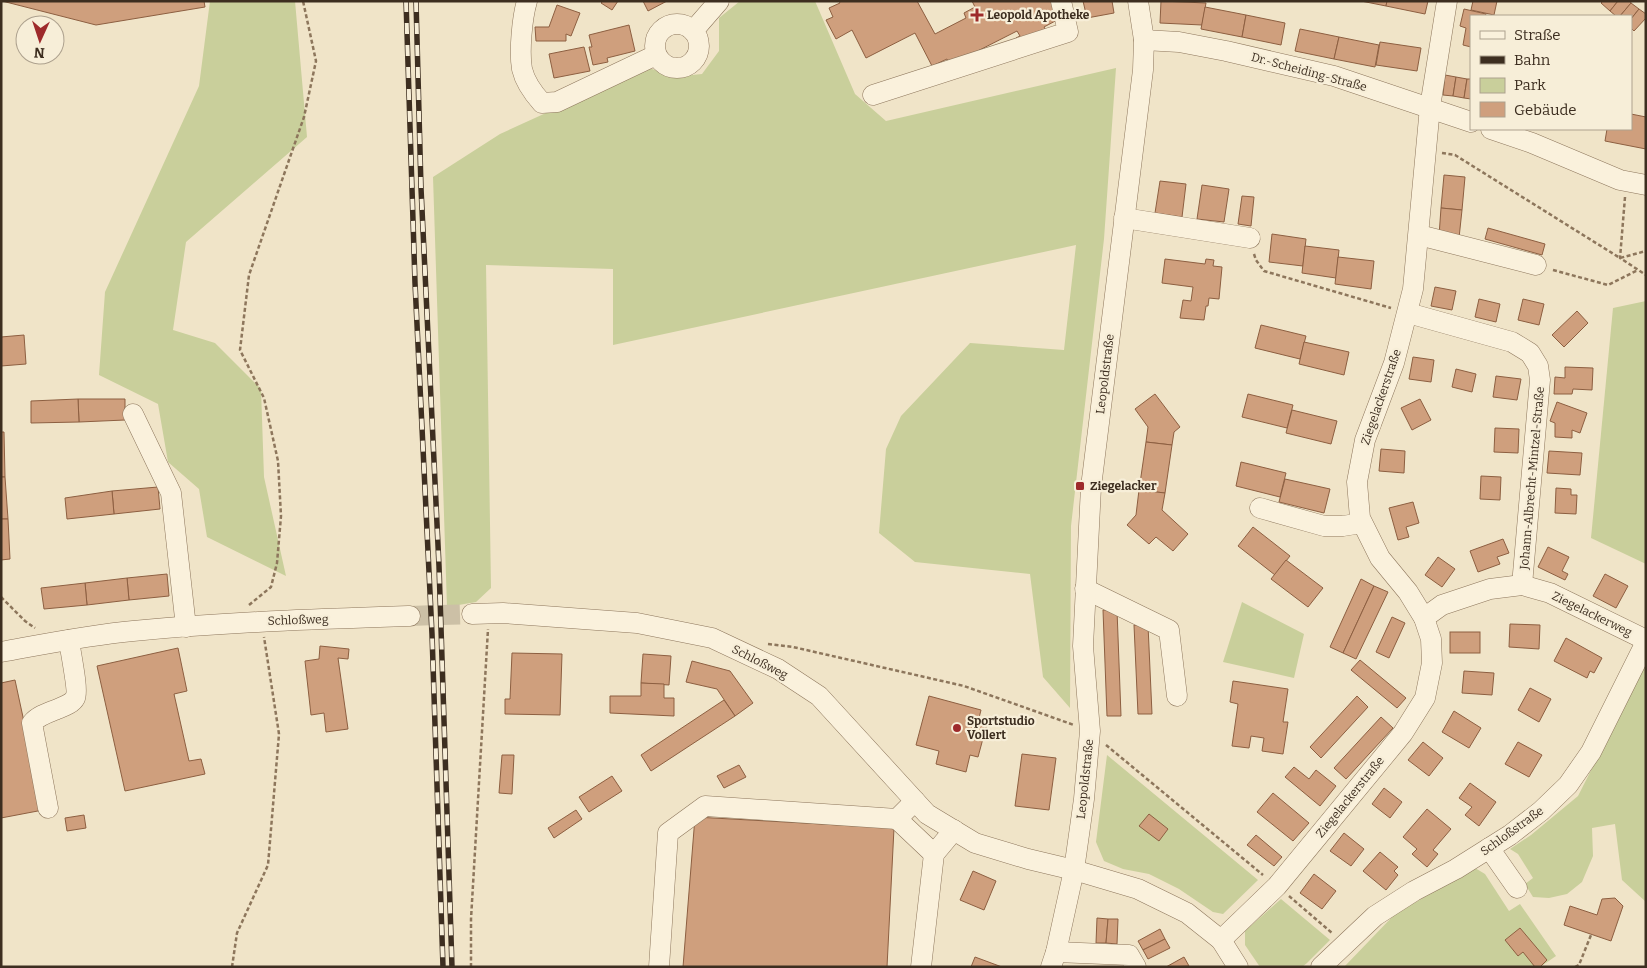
<svg xmlns="http://www.w3.org/2000/svg" width="1647" height="968" font-family="Bitter,serif">
<rect width="100%" height="100%" fill="#f0e4c8"/>
<g fill="#c9cf9b">
<path d="M210,1H295L307,137L186,242L173,330L215,343L261,389L264,477L286,576L207,537L199,489L168,462L158,404L99,375L105,292L199,86Z"/>
<path d="M740,1H815L855,94L886,121L1116,68L1104,239L1071,526L1070,708L1043,677L1030,574L915,562L879,533L886,449L901,416L970,343L1064,350L1076,245L613,345V269L486,265L491,588L476,602L447,607L433,177L500,134L647,67L673,77L702,74L719,51V18Z"/>
<path d="M1646,301V564L1591,538L1613,308Z"/>
<path d="M1242,602L1304,634L1294,678L1223,662Z"/>
<path d="M1646,662V902L1622,880L1615,824L1592,828L1593,856L1582,882L1567,894L1549,898L1533,897L1525,884L1533,878L1518,854L1510,849L1531,835L1578,796Z"/>
<path d="M1107,755L1258,880L1223,914L1213,912L1179,889L1149,874L1123,869L1104,861L1096,842Z"/>
<path d="M1475,868L1485,874L1509,911L1520,904L1556,956L1540,967H1344L1395,914Z"/>
<path d="M1281,899L1330,940L1307,963L1302,967H1260L1245,945V931Z"/>
</g>
<g fill="#cf9f7d" stroke="#8d5f41">
<path d="M2,1H204L205,7L96,25Z"/>
<path d="M603,1H618L612,10L601,3Z"/>
<path d="M643,1H667L648,11Z"/>
<path d="M839,1H917L935,34L966,18L964,13L975,7L972,1H1057L1059,19L1044,27L1047,32L1020,46L1016,38L1020,36L1017,31L950,65L947,59L932,66L915,33L866,58L852,30L836,39L826,20L833,17L829,8L840,3Z"/>
<path d="M1083,1H1112L1114,13L1087,18Z"/>
<path d="M1161,1L1206,3L1202,25L1160,23Z"/>
<path d="M1361,1H1387L1386,6Z"/>
<path d="M1387,1H1428L1425,14L1386,6Z"/>
<path d="M1473,1H1497L1494,15L1471,10Z"/>
<path d="M1603,1H1618L1610,11L1601,3Z"/>
<path d="M1618,1H1630L1631,3L1620,16H1616L1610,11Z"/>
<path d="M1631,3L1639,9L1631,19V16H1620Z"/>
<path d="M557,5L580,13L571,36L566,34V41H536L535,27H549Z"/>
<path d="M1205,7L1246,15L1242,37L1201,29Z"/>
<path d="M1464,9L1486,14L1485,16H1471V47L1463,45L1466,28L1460,26Z"/>
<path d="M1639,9L1646,14V18L1634,31L1631,28V19Z"/>
<path d="M1246,15L1285,23L1281,45L1242,37Z"/>
<path d="M629,25L635,51L607,58L608,62L593,65L589,47H592L589,35Z"/>
<path d="M1300,29L1339,37L1334,59L1295,51Z"/>
<path d="M1339,37L1379,45L1375,67L1334,59Z"/>
<path d="M1380,42L1421,48L1417,71L1376,65Z"/>
<path d="M584,47L590,71L554,78L549,54Z"/>
<path d="M1445,75L1456,77L1453,96L1443,95Z"/>
<path d="M1456,77L1467,79L1464,98L1453,96Z"/>
<path d="M1467,79H1471V99L1464,98Z"/>
<path d="M1631,114L1646,117V149L1605,141L1607,129H1631Z"/>
<path d="M1444,175L1465,177L1462,210L1441,208Z"/>
<path d="M1160,181L1186,184L1182,217L1155,213Z"/>
<path d="M1202,185L1229,189L1224,222L1197,219Z"/>
<path d="M1242,196L1254,197L1251,226L1238,224Z"/>
<path d="M1441,208L1462,210L1459,238L1439,236Z"/>
<path d="M1488,228L1545,244L1542,255L1485,239Z"/>
<path d="M1272,234L1306,239L1303,266L1269,262Z"/>
<path d="M1305,246L1339,250L1336,278L1302,273Z"/>
<path d="M1338,257L1374,261L1371,289L1335,284Z"/>
<path d="M1165,259L1205,264L1206,259L1214,260L1213,266L1222,267L1219,299L1209,298L1208,306H1206L1204,320L1180,318L1183,300L1191,301L1193,287L1162,283Z"/>
<path d="M1435,287L1456,291L1452,310L1431,306Z"/>
<path d="M1479,299L1500,304L1496,322L1475,317Z"/>
<path d="M1523,299L1544,304L1539,325L1518,320Z"/>
<path d="M1577,311L1588,323L1564,347L1552,335Z"/>
<path d="M1261,325L1306,336L1300,359L1255,348Z"/>
<path d="M24,335L26,364L1,366V337Z"/>
<path d="M1304,342L1349,352L1344,375L1299,364Z"/>
<path d="M1413,357L1434,360L1431,382L1409,379Z"/>
<path d="M1565,367L1593,368L1592,390L1573,389L1572,394H1554L1555,377L1565,378Z"/>
<path d="M1456,369L1476,374L1472,392L1452,387Z"/>
<path d="M1496,376L1521,379L1517,400L1493,397Z"/>
<path d="M1155,394L1180,427L1174,432L1172,445L1146,442L1148,427L1135,409Z"/>
<path d="M1248,394L1293,405L1287,428L1242,417Z"/>
<path d="M78,399H125V420L79,422Z"/>
<path d="M78,399L79,422L31,423V401Z"/>
<path d="M1420,399L1431,420L1412,430L1401,408Z"/>
<path d="M1557,402L1587,413L1580,433L1572,430V438L1555,437V423L1550,421Z"/>
<path d="M1292,410L1337,421L1331,444L1286,433Z"/>
<path d="M1495,428L1519,429L1518,453L1494,452Z"/>
<path d="M1,432H4L5,477H1Z"/>
<path d="M1146,442L1172,445L1165,493L1139,490Z"/>
<path d="M1381,449L1405,451L1404,473L1379,471Z"/>
<path d="M1549,451L1582,453L1580,475L1547,473Z"/>
<path d="M1241,462L1286,473L1280,497L1236,486Z"/>
<path d="M1481,476L1501,477L1500,500L1480,499Z"/>
<path d="M1,477H5L8,519H1Z"/>
<path d="M1285,479L1330,489L1324,513L1279,502Z"/>
<path d="M158,487L160,509L114,514L112,491Z"/>
<path d="M1556,488L1571,489V495H1577L1576,514L1555,513Z"/>
<path d="M1139,490L1165,493L1162,510L1188,534L1173,551L1156,537L1149,544L1127,525L1136,515Z"/>
<path d="M112,491L114,514L67,519L65,498Z"/>
<path d="M1413,502L1419,523L1406,527L1409,537L1398,540L1389,508Z"/>
<path d="M1,519H8L10,559L1,560Z"/>
<path d="M1253,527L1290,556L1275,575L1238,546Z"/>
<path d="M1503,539L1509,553L1497,557L1500,564L1478,572L1470,551Z"/>
<path d="M1548,547L1569,557L1562,571L1568,574L1565,580L1538,567Z"/>
<path d="M1438,557L1455,569L1442,587L1425,575Z"/>
<path d="M1286,560L1323,588L1308,607L1271,579Z"/>
<path d="M167,574L169,596L129,600L127,578Z"/>
<path d="M1605,574L1628,586L1616,608L1593,596Z"/>
<path d="M127,578L129,600L87,605L85,583Z"/>
<path d="M1361,579L1374,586L1343,653L1330,647Z"/>
<path d="M85,583L87,605L44,609L41,588Z"/>
<path d="M1374,586L1388,592L1356,659L1343,653Z"/>
<path d="M1103,610H1117L1121,716H1107Z"/>
<path d="M1392,617L1405,623L1389,658L1376,652Z"/>
<path d="M1510,624L1540,625L1539,649L1509,647Z"/>
<path d="M1134,625H1148L1152,714H1138Z"/>
<rect x="1450" y="632" width="30" height="21"/>
<path d="M1566,638L1602,658L1594,673L1590,671L1587,678L1554,661Z"/>
<path d="M320,646L349,649L348,659L338,658L348,729L326,732L324,713L311,715L305,661L319,659Z"/>
<path d="M178,648L187,691L174,694L189,761L201,759L205,774L125,791L97,666Z"/>
<path d="M512,653L562,654L560,715L505,714V699H510Z"/>
<path d="M643,654L671,656L669,685L641,683Z"/>
<path d="M1360,660L1406,698L1397,708L1351,670Z"/>
<path d="M692,661L730,671L753,703L735,716L717,689L686,682Z"/>
<path d="M1464,671L1494,673L1492,695L1462,693Z"/>
<path d="M15,680L43,810L1,818V683Z"/>
<path d="M1233,681L1288,689L1283,722H1288L1283,754L1262,751L1264,738L1251,736L1249,748L1232,746L1238,704L1230,702Z"/>
<path d="M641,683L664,684V698H674V716L610,713V696H641Z"/>
<path d="M1530,688L1551,699L1539,722L1518,710Z"/>
<path d="M929,696L981,710L979,718L988,720L978,757L970,755L966,772L936,764L939,751L916,745Z"/>
<path d="M1357,696L1368,707L1321,758L1310,747Z"/>
<path d="M724,700L735,716L651,771L641,755Z"/>
<path d="M1454,711L1481,728L1469,748L1442,732Z"/>
<path d="M1381,717L1393,728L1346,779L1334,768Z"/>
<path d="M1423,742L1443,758L1429,776L1408,760Z"/>
<path d="M1518,742L1542,755L1529,777L1505,764Z"/>
<path d="M1022,754L1056,758L1049,810L1015,806Z"/>
<path d="M502,755H514L512,794L499,793Z"/>
<path d="M739,765L746,777L724,788L717,776Z"/>
<path d="M1294,767L1309,779L1316,770L1336,786L1320,806L1285,777Z"/>
<path d="M612,776L622,791L589,812L579,797Z"/>
<path d="M1470,783L1496,802L1479,826L1465,815L1472,807L1459,798Z"/>
<path d="M1384,788L1402,802L1390,818L1372,804Z"/>
<path d="M1273,793L1309,823L1293,841L1257,812Z"/>
<path d="M1427,809L1451,829L1433,850L1438,854L1427,867L1412,854L1417,849L1403,837Z"/>
<path d="M576,810L582,819L554,838L548,828Z"/>
<path d="M1149,814L1168,829L1159,841L1139,826Z"/>
<path d="M84,815L86,828L67,831L65,818Z"/>
<path d="M695,817L894,828L887,967H683Z"/>
<path d="M1344,833L1364,849L1351,866L1330,851Z"/>
<path d="M1256,835L1282,857L1274,866L1247,845Z"/>
<path d="M1380,852L1398,867L1394,871L1398,875L1386,890L1363,871Z"/>
<path d="M973,871L996,881L984,910L960,900Z"/>
<path d="M1314,874L1336,891L1322,909L1300,893Z"/>
<path d="M1615,898L1623,906L1611,941L1564,925L1570,906L1597,915L1602,899Z"/>
<path d="M1097,918L1108,919L1106,943H1096Z"/>
<path d="M1108,919H1118L1117,944L1106,943Z"/>
<path d="M1520,928L1547,960L1540,967H1535L1523,952L1518,956L1505,940Z"/>
<path d="M1160,929L1165,939L1143,950L1138,941Z"/>
<path d="M1165,939L1170,948L1148,959L1143,950Z"/>
<path d="M975,957L1002,967H971Z"/>
<path d="M1184,957L1189,966L1166,967Z"/>
</g>
<g fill="none" stroke-linecap="round" stroke-linejoin="round">
<path stroke="#ccc0a6" stroke-width="20" stroke-dasharray="20 10" stroke-linecap="butt" d="M410,616L472,614"/>
<defs>
<g id="minor">
<path d="M527,1C522,18 519,52 522,69C525,82 533,93 542,103L557,102L656,55"/>
<circle cx="677" cy="46" r="22"/>
<path d="M693,31L719,1"/>
<path d="M1144,40L1179,42L1226,51L1334,76L1471,122"/>
<path d="M873,95L1068,32L1061,1"/>
<path d="M1491,129L1532,143L1620,180L1646,185"/>
<path d="M1124,218L1250,238"/>
<path d="M1419,235L1536,265"/>
<path d="M1408,313L1512,342L1530,353L1538,366L1540,380L1522,585"/>
<path d="M133,414L171,493L186,627"/>
<path d="M1260,508L1324,526H1343L1362,523"/>
<path d="M1085,589L1169,630L1177,696"/>
<path d="M472,614L503,613L637,623L712,638L778,669L819,696L927,814L975,843L1028,859L1074,870L1138,889L1187,913L1221,940L1238,967"/>
<path d="M1424,618L1442,605L1490,589L1522,585L1550,593L1646,640"/>
<path d="M1,652C45,644 89,635 133,631C225,622 318,619 410,616"/>
<path d="M48,808L32,723C38,716 47,713 55,710C62,707 72,704 75,698C79,691 70,650 69,640"/>
<path d="M897,819L934,854"/>
<path d="M1489,848L1517,888"/>
<path d="M1221,940L1277,886L1403,733L1425,698L1432,663L1431,639L1424,618L1408,592L1380,558L1360,518L1357,482L1365,440L1394,363L1413,289L1430,107L1447,1"/>
<path d="M1056,952L1129,955L1136,967"/>
<path d="M659,967L668,833L705,806L897,819L915,801"/>
<path d="M921,967L934,854L954,830"/>
<path d="M1051,967L1056,952L1074,870L1084,799L1090,731L1083,646L1091,487L1143,70L1144,40L1138,1"/>
<path d="M1321,967L1375,916L1414,891L1456,869L1510,835L1541,811L1568,785L1591,752L1646,642"/>
</g>
</defs>
<use href="#minor" stroke="#8d765c" stroke-width="21"/>
<g stroke="#8d765c" stroke-width="2.5" stroke-dasharray="4 2.5" stroke-linecap="butt">
<path d="M1442,153L1455,155L1620,258L1646,251"/>
<path d="M1625,197L1620,258L1646,275"/>
<path d="M1254,254L1256,260L1264,271L1391,308"/>
<path d="M1553,270L1608,285L1638,270"/>
<path d="M1,597L25,621L35,628"/>
<path d="M249,605L271,587L277,563L281,516L278,461L264,398L240,350L249,275L304,117L316,61L303,1"/>
<path d="M768,644L793,647L964,686L1074,725"/>
<path d="M1106,745L1263,875"/>
<path d="M1289,896L1332,933"/>
<path d="M232,967L237,933L268,865L279,734L264,637"/>
<path d="M471,967V919L488,629"/>
<path d="M1575,967L1579,965L1591,935"/>
</g>
<use href="#minor" stroke="#faf1dc" stroke-width="20"/>
<defs>
<g id="rail">
<path d="M406,1L415,283L432,634L443,967"/>
<path d="M416,1L421,188L439,566L452,967"/>
</g>
</defs>
<use href="#rail" stroke="#3d2e20" stroke-width="5.5"/>
<use href="#rail" stroke="#f7eed8" stroke-width="4" stroke-dasharray="11" stroke-linecap="butt"/>
</g>
<g fill="#9e2a2b" stroke="#f7eed8" stroke-width="2">
<path d="M974.5 7.5h5v5h5v5h-5v5h-5v-5h-5v-5h5z"/>
<rect x="1075" y="481" width="10" height="10" rx="2.5"/>
<circle cx="957" cy="728" r="5"/>
</g>
<g text-anchor="middle" dominant-baseline="central" stroke-width="4.5" stroke-linejoin="round" paint-order="stroke">
<g font-size="12" font-weight="bold" fill="#3d2e20" stroke="#f7eed8" text-anchor="start">
<text x="987" y="15">Leopold Apotheke</text>
<text x="1090" y="486">Ziegelacker</text>
<text x="967" y="721">Sportstudio<tspan x="967" dy="14">Vollert</tspan></text>
</g>
<g font-size="12" fill="#3d2e20" stroke="#f7eed8">
<text transform="translate(1309 72) rotate(15)">Dr.-Scheiding-Straße</text>
<text transform="translate(1105 374) rotate(-83)">Leopoldstraße</text>
<text transform="translate(1381 397) rotate(-71)">Ziegelackerstraße</text>
<text transform="translate(1532 478) rotate(-85)">Johann-Albrecht-Mintzel-Straße</text>
<text transform="translate(1592 614) rotate(26)">Ziegelackerweg</text>
<text transform="translate(298 620) rotate(-2)">Schloßweg</text>
<text transform="translate(760 662) rotate(27)">Schloßweg</text>
<text transform="translate(1085 779) rotate(-84)">Leopoldstraße</text>
<text transform="translate(1350 797) rotate(-51)">Ziegelackerstraße</text>
<text transform="translate(1512 831) rotate(-36)">Schloßstraße</text>
</g>
</g>
<rect width="1647" height="968" fill="none" stroke="#3d2e20" stroke-width="5"/>
<rect x="1470" y="15" width="162" height="115" fill="#f7eed8" stroke="#ada18e"/>
<rect x="1480" y="31" width="25" height="8" fill="#faf1dc" stroke="#ada18e"/>
<text x="1514" y="40" font-size="15" fill="#3d2e20">Straße</text>
<rect x="1480" y="56" width="25" height="8" fill="#3d2e20" stroke="#ada18e"/>
<text x="1514" y="65" font-size="15" fill="#3d2e20">Bahn</text>
<rect x="1480" y="78" width="25" height="15" fill="#c9cf9b" stroke="#ada18e"/>
<text x="1514" y="90" font-size="15" fill="#3d2e20">Park</text>
<rect x="1480" y="102" width="25" height="15" fill="#cf9f7d" stroke="#ada18e"/>
<text x="1514" y="115" font-size="15" fill="#3d2e20">Gebäude</text>
<g transform="translate(40 40) rotate(183)"><circle r="24" fill="#f7eed8" stroke="#ada18e"/>
<path d="M0-4L9 19L0 12L-9 19Z" fill="#9e2a2b"/>
<text y="-8" font-size="14" font-weight="bold" text-anchor="middle" fill="#3d2e20">N</text>
</g>
</svg>
